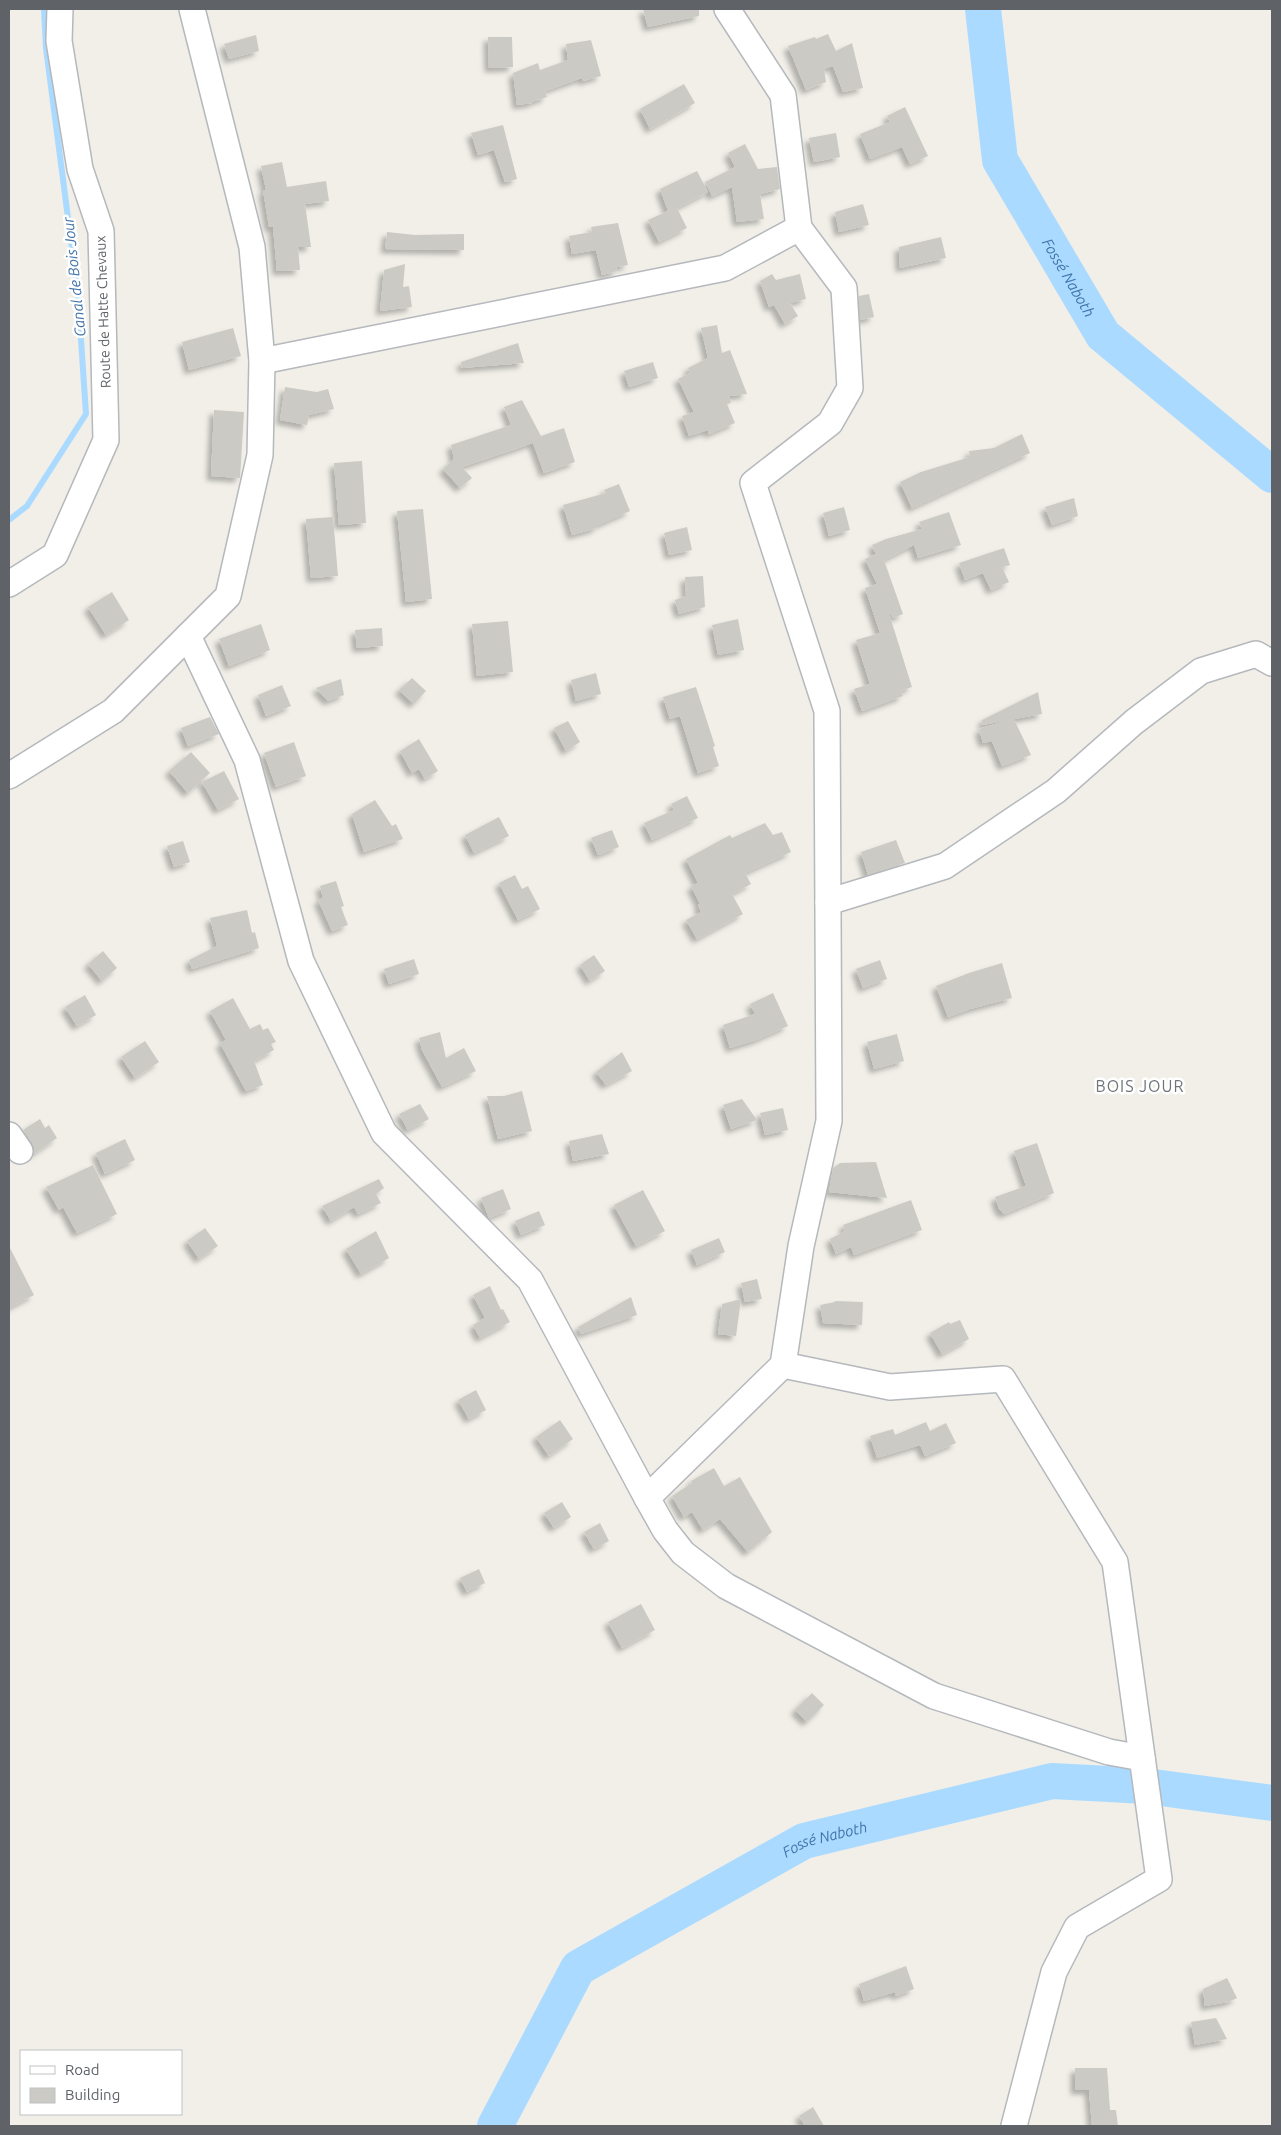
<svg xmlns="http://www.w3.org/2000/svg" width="1281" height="2135" font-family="Ubuntu,sans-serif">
<defs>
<filter id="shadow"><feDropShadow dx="-4.5" dy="4.5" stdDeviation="2.5" flood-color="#0004"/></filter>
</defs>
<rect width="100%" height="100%" fill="#f1efe8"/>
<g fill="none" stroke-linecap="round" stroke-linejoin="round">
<path stroke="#aadaff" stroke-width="6" d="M9,520L27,506L86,414L78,295L46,48L44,9"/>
<g stroke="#aadaff" stroke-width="36">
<path id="s1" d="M983,9L1000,160L1103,335L1272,475"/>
<path id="s2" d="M495,2126L578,1968L804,1841L1052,1781L1146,1786L1272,1803"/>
</g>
</g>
<g fill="#cccac5" filter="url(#shadow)">
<path d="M643,9H699V16L648,27Z"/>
<path d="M828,34L836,51L852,43L863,88L843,92L833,66L824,69L826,82L806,90L788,46L815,37L816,39Z"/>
<path d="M256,35L259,51L229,59L224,44Z"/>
<path d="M488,37H512L513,67L489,68Z"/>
<path d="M591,40L601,76L583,81L582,78L545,91L547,97L532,102V103L517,105L513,73L538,63L540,70L568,60L566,44Z"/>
<path d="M684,84L695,103L650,129L640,109Z"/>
<path d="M905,107L928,156L910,164L902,147L870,159L860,134L890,122L887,116Z"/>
<path d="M503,125L517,179L505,182L494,150L478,155L471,133Z"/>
<path d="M836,133L840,157L814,162L809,138Z"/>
<path d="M745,144L758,169L777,167L780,189L760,194L764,219L737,222L732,187L712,196L705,182L735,167L728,153Z"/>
<path d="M282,162L287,187L326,181L329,201L305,204L311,247H298L300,270L277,271L273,227H269L263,190H266L261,166Z"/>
<path d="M697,171L708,192L677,208L687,228L659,242L648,220L668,211L660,189Z"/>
<path d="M863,204L869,225L839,232L835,212Z"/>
<path d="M618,223L628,265L616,267L617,271L602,275L596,250L572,254L569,236L592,232L591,227Z"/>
<path d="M387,232L415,235L464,234V250L385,249Z"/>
<path d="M941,237L946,258L900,268L899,247Z"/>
<path d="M405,264L403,287L409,286L412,307L380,311L384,270Z"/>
<path d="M772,274L776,280L800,274L806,299L790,303L798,316L785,324L774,305L769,307L760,281Z"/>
<path d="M869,294L874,317L860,320L859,296Z"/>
<path d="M717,325L722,353L730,350L747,394L729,396L731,403L727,404L735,423L709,434L708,430L689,436L682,416L694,412L678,379L690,373L688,368L708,358L701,328Z"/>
<path d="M233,328L241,356L189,370L182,342Z"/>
<path d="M518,343L524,363L462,368L461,362Z"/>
<path d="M653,362L658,378L629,387L624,371Z"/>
<path d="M285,387L317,392L328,389L334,409L309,415L307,425L280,420Z"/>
<path d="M522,400L541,436L564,428L575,462L544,473L533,443L462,467L472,478L460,488L443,469L454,459L451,445L511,425L504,407Z"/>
<path d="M214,410L244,412L240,478L211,476Z"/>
<path d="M1022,434L1030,453L912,508L900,482L921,472L970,457L969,451L994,448Z"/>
<path d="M362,461L366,523L339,525L334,463Z"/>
<path d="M619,484L630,511L596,526L597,528L572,535L563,505L606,493L604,490Z"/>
<path d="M1074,498L1078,516L1052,525L1045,507Z"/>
<path d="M844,507L850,530L829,536L823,513Z"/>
<path d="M423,509L432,599L406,602L397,511Z"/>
<path d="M949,512L961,545L918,558L914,545L884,560L903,614L893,618L888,610L912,687L901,691L903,696L862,711L854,689L870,684L856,640L880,633L865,588L877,584L865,559L876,554L872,545L886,539L922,529L919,522Z"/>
<path d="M333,517L338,576L311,578L306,519Z"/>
<path d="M687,527L692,550L669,555L664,533Z"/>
<path d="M1004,548L1010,565L1002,567L1009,582L991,590L983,573L965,580L959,563Z"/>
<path d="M703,576L705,607L679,614L675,600L686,596L685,577Z"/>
<path d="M112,592L129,620L106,635L88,607Z"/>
<path d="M738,619L744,650L718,655L712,625Z"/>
<path d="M508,621L513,672L477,676L472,624Z"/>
<path d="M261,624L270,650L229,666L219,639Z"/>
<path d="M382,628L383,646L357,648L355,630Z"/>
<path d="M596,673L601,694L576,701L571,680Z"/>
<path d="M412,678L426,691L414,704L399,690Z"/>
<path d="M341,679L344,695L328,701L316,688Z"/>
<path d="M282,685L291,706L266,716L258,695Z"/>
<path d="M696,687L715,746L713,747L719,766L698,773L680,716L670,719L663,697Z"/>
<path d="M1038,692L1042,714L1014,719L1031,755L1002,766L992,741L983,743L979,729L1012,719L983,725L982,720Z"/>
<path d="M210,717L219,734L188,746L181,728Z"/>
<path d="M568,721L580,742L566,751L554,728Z"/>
<path d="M419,739L438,771L425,779L419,769L412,773L400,751Z"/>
<path d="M294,742L306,776L276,787L264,753Z"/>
<path d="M191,752L210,773L188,793L169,771Z"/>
<path d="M224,771L239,799L218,810L202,782Z"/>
<path d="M687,796L698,818L652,840L644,823L674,810L671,804Z"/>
<path d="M375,800L392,826L396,824L403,839L364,852L352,814Z"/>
<path d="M499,817L509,836L474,853L465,835Z"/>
<path d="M765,823L773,835L782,832L791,852L745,873L751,884L732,894L743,914L697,939L686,920L701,912L698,905L700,904L691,886L698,883L686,859L730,835L732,838Z"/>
<path d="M612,830L619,847L598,855L591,838Z"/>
<path d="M896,840L905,863L868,875L861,852Z"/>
<path d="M183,841L190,862L174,867L167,846Z"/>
<path d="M515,875L522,889L528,886L540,909L518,920L499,883Z"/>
<path d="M336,881L344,906L341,907L348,925L332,931L318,900L323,898L320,886Z"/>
<path d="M247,910L252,933L255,932L259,948L192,969L189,960L217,946L210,918Z"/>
<path d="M103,951L117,968L102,981L88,964Z"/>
<path d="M594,955L605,971L590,981L580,965Z"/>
<path d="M414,959L419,974L389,984L384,969Z"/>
<path d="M880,960L887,979L863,988L856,969Z"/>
<path d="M1002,963L1012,998L970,1009L948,1017L936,986L969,973Z"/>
<path d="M773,993L788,1026L756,1040L730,1048L723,1025L755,1014L750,1004Z"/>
<path d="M85,995L96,1015L77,1026L65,1007Z"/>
<path d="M233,998L250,1029L260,1024L263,1030L268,1028L276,1042L271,1044L274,1050L254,1061L263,1085L246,1091L220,1043L226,1040L210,1011Z"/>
<path d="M440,1032L446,1058L464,1048L476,1071L442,1087L422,1050L419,1038Z"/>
<path d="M897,1034L904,1061L874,1069L867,1042Z"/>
<path d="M145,1041L159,1062L135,1078L121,1057Z"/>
<path d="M622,1052L632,1071L606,1085L596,1072Z"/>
<path d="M522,1091L532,1131L498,1139L487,1096H504Z"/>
<path d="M742,1099L757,1120L731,1129L723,1105Z"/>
<path d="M420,1104L429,1119L408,1130L399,1114Z"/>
<path d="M783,1108L788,1130L765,1135L760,1113Z"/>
<path d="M40,1119L45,1128L49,1125L57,1138L34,1154L32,1143L23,1130Z"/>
<path d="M602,1134L609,1154L573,1161L569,1141Z"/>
<path d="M125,1139L135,1160L105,1174L96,1153Z"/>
<path d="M1037,1143L1054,1193L1004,1214L999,1209L995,1197L1026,1186L1014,1151Z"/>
<path d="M876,1162L887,1198L829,1192L833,1168L840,1163Z"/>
<path d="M93,1165L117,1214L77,1233L63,1207L59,1210L46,1187Z"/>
<path d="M379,1179L384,1188L376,1194L381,1203L358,1214L354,1207L331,1221L322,1206Z"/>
<path d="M503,1189L511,1209L489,1218L481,1198Z"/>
<path d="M643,1190L665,1231L636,1246L614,1205Z"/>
<path d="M911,1200L922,1230L854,1255L851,1247L836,1254L830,1239L845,1231L843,1225Z"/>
<path d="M539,1211L545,1225L521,1235L515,1221Z"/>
<path d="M205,1228L218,1246L199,1259L187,1241Z"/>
<path d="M376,1231L389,1258L361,1274L346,1249Z"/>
<path d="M719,1238L725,1252L697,1265L691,1250Z"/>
<path d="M9,1246L34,1295L9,1308Z"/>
<path d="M757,1279L762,1299L745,1302L741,1283Z"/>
<path d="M490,1286L501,1310L503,1309L510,1322L480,1338L473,1325L485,1318L473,1295Z"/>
<path d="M631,1297L637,1315L581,1334L578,1327Z"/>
<path d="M741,1299L736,1336L718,1334L722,1304Z"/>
<path d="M835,1301L863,1302L862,1325L823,1323L820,1305L835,1302Z"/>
<path d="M960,1320L969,1339L942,1354L930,1333L949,1322L950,1324Z"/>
<path d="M476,1390L486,1410L469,1419L458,1400Z"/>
<path d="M560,1420L573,1439L549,1456L536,1437Z"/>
<path d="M926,1422L930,1431L946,1423L956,1443L925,1456L920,1445L877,1458L870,1436L893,1429L895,1435Z"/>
<path d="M714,1468L724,1486L740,1477L772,1532L748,1552L720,1519L703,1530L692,1512L684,1517L672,1496L692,1483L691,1481Z"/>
<path d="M562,1502L571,1517L554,1528L544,1513Z"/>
<path d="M600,1523L609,1541L594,1549L584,1532Z"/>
<path d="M479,1569L485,1583L467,1592L460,1578Z"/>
<path d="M641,1604L655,1630L622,1648L608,1622Z"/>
<path d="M812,1693L824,1705L807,1722L795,1710Z"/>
<path d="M906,1966L914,1989L896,1996L895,1992L864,2001L859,1984Z"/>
<path d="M1227,1978L1237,1998L1228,2002L1205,2006L1203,1989Z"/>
<path d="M1216,2018L1227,2039L1195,2045L1191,2022Z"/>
<path d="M1075,2068H1107L1110,2110H1116L1118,2126H1092L1089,2090H1075Z"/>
<path d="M813,2107L824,2126H805L799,2116Z"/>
</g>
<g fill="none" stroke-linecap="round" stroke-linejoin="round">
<defs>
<g id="minor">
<path d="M262,361L725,268L799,228"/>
<path d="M9,584L55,555L106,440L101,231L80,169L59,41L60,9"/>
<path d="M188,636L247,760L301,961L384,1133L530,1280L647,1498L665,1530L683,1553L726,1586L934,1696L1109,1752L1142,1758"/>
<path d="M9,776L113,711L228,596L260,455L262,361L252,247L192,9"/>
<path d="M828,902L945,866L1056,791L1134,722L1201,671L1256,654L1272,663"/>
<path d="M9,1135L20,1151"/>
<path d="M783,1365L890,1387L1003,1379L1115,1562L1159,1879L1077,1927L1054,1972L1014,2126"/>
<path d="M647,1498L783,1365L801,1246L829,1121L827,711L753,483L830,423L850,388L844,288L799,228L783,95L727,9"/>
</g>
</defs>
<use href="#minor" stroke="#b5b8bc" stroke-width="28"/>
<use href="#minor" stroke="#fff" stroke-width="25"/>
</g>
<g text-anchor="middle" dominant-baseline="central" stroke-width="5" stroke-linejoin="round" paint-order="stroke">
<g font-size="14" fill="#5f6368" stroke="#fff">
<text transform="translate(103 312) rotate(-92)">Route de Hatte Chevaux</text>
</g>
<g font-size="15" font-style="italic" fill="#4174aa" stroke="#fff">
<text transform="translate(74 277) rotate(-96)">Canal de Bois Jour</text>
<text stroke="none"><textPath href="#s1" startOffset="288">Fossé Naboth</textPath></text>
<text stroke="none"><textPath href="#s2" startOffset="458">Fossé Naboth</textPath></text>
</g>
<g font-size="16" letter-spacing="1" fill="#70757a" stroke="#fff">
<text x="1140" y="1086">BOIS JOUR</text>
</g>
</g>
<rect width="1281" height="2135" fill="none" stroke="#5f6368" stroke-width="20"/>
<rect x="20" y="2050" width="162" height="65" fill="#ffffff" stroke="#bfc1c3"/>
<rect x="30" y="2066" width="25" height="8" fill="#ffffff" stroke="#bfc1c3"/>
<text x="65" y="2075" font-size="15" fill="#5f6368">Road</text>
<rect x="30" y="2088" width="25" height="15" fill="#cccac5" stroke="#bfc1c3"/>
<text x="65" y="2100" font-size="15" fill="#5f6368">Building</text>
</svg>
